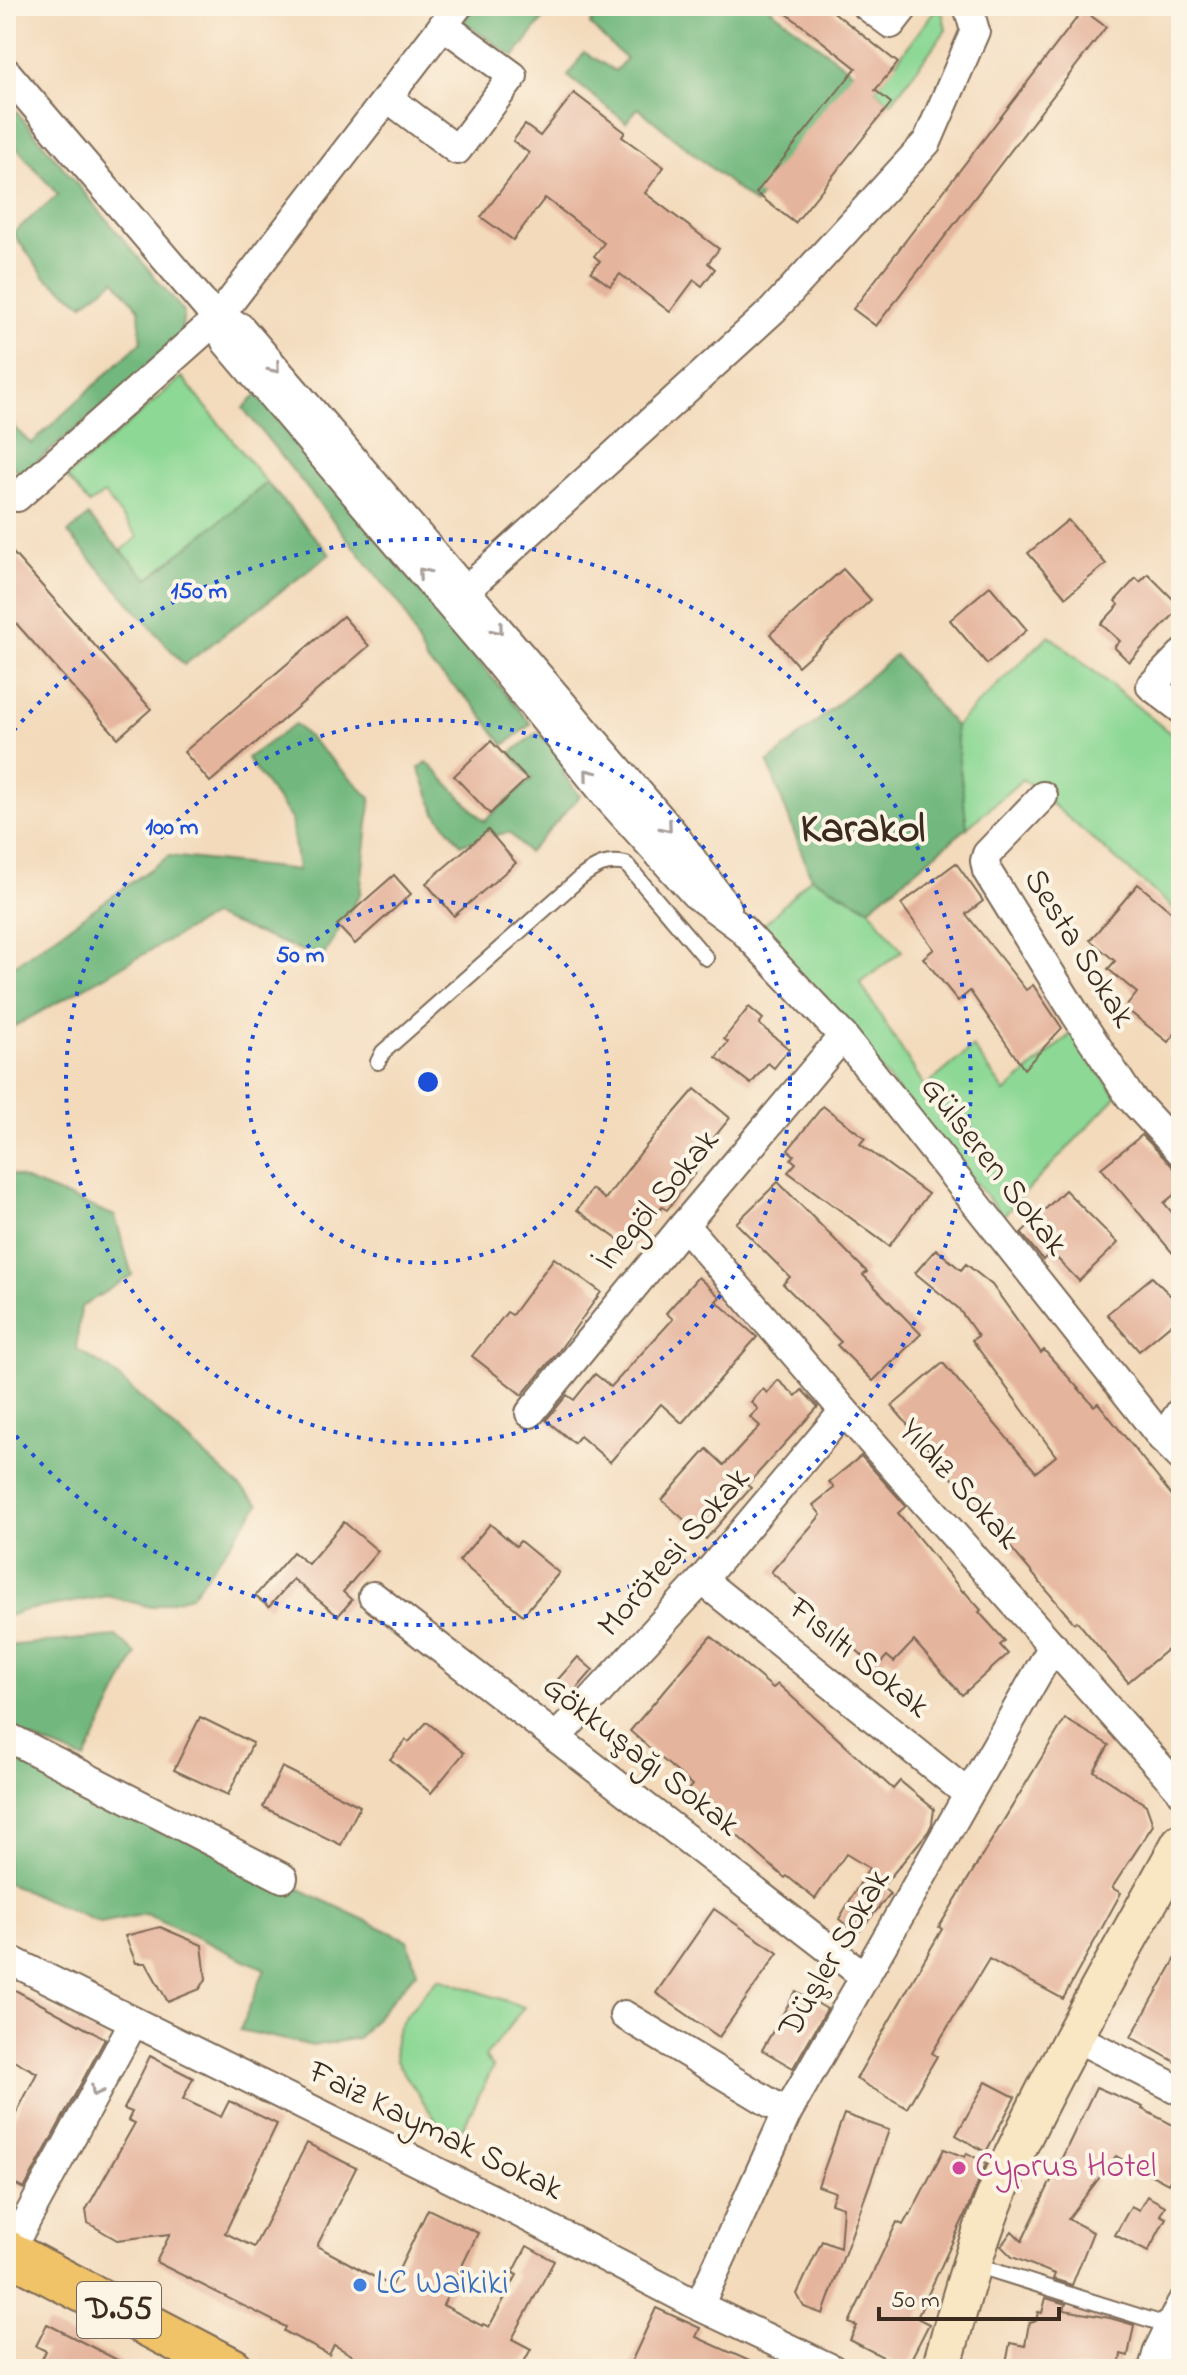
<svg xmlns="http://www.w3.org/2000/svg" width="1187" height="2375" font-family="'Indie Flower',sans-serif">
<rect width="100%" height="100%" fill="#fcf5e5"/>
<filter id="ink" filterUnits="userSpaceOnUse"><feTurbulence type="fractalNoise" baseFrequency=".0125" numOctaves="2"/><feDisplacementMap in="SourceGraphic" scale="16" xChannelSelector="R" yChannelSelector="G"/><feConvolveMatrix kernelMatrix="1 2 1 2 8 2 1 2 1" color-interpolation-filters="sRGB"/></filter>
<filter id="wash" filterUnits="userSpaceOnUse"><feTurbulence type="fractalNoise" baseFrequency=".006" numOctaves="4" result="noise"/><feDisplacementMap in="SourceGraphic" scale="32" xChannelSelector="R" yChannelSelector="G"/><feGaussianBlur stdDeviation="1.8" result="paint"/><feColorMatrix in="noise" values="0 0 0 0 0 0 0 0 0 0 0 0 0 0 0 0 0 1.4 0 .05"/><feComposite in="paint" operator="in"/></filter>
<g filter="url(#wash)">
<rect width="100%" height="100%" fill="#f3dabb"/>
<g fill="#8dd895" stroke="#64815a" stroke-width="2">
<path d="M936,9L943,14L946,30L891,103L875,90Z"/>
<path d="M182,377L267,483L148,579L121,551L138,537L104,494L89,504L67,477Z"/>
<path d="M1049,635L1181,742V915L1023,779L967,828L955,726Z"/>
<path d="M811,877L869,908L902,951L860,983L925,1087L973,1047L1005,1092L1072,1033L1117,1096L1003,1216L761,928Z"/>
<path d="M439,1978L524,2007L485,2057L493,2067L463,2128H441L396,2061C394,2051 394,2038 398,2029C404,2016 428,1988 439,1978Z"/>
</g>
<g fill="#72b87e" stroke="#56714e" stroke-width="2">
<path d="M476,6H553L514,57L463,22Z"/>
<path d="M603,6H767L859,77L755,204L638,108L626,122L568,76L584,52L615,71L626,59L590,25Z"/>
<path d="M6,99L184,312L180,342L21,475L6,458V419L31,444L141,342L139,309L115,280L83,304L45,277L13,233L58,195L6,135Z"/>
<path d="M257,395L531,724L504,745L474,705L426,661L402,607L243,408Z"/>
<path d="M267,483L330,554L184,665L68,533L88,516L148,579Z"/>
<path d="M895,655L955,726L967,828L869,908L811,877L768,763Z"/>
<path d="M295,724L371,798L360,894L322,958L212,916L6,1031V971L169,856L298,870L291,819L247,758Z"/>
<path d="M538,732L572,770L563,774L580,796L528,853L509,832L461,844L436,813L419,768L427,762L484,821L532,779L511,753Z"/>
<path d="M6,1167L8,1173L115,1216L132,1275L81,1307L76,1349L110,1370L259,1504L191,1596L151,1607L108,1596L21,1611L6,1617Z"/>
<path d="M116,1636L136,1654L85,1760L6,1729V1646Z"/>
<path d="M6,1750L407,1940L417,1971L358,2038L313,2046L240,2030L265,1969L146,1914L100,1923L6,1882Z"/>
</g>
<g id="blocks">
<g fill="#e5b49c">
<path d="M777,6H826L898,63L875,90L891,103L795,223L756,193L856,68Z"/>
<path d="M1083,10L1106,27L876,326L853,309Z"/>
<path d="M574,93L625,132L622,137L664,167L645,193L719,249L708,263L715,269L702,286L694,280L670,312L620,274L610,286L591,272L600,261L594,256L604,243L545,198L513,240L481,217L529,153L513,141L525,125L540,136Z"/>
<path d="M1068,520L1106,564L1066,597L1028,553Z"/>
<path d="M6,545L151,709L118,738L6,612Z"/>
<path d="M843,569L871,600L798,666L770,634Z"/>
<path d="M1148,574L1181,607L1129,662L1114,647L1120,641L1101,624L1119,605L1115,601L1136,578L1140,582Z"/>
<path d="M990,586L1027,630L987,664L950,620Z"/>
<path d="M343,616L369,646L210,782L184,752Z"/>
<path d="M491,741L527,779L490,814L454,776Z"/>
<path d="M488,830L516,863L454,916L426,883Z"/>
<path d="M956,863L983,901L966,914L1026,990L1033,985L1062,1028L1024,1069L970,991L958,1001L923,958L934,949L901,904Z"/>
<path d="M394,875L411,894L355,944L337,925Z"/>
<path d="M1138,884L1181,920V1026L1168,1042L1125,1008L1137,993L1108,969L1115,961L1090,940Z"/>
<path d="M749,1007L763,1019L759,1024L789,1049L774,1068L768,1063L751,1084L716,1057L728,1042L724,1039Z"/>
<path d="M695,1089L730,1118L693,1163L699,1168L667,1210L662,1207L631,1249L577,1210L592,1189L605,1199L646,1146Z"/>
<path d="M823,1106L865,1138L860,1144L928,1194L889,1246L788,1172L796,1163L791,1159L794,1155L788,1150Z"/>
<path d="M1142,1135L1181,1175V1189L1164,1203L1181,1223V1263L1101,1168Z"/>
<path d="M778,1182L867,1272L863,1275L921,1334L873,1381L837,1345L841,1342L783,1284L790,1277L736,1223Z"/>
<path d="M1065,1190L1118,1243L1079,1281L1051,1252L1043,1260L1021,1233Z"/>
<path d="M936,1249L961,1270L966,1264L992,1285L1041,1353L1044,1350L1094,1406L1098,1403L1181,1507V1638L1128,1682L1077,1621L1074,1623L892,1406L943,1363L1036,1472L1056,1456L972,1340L978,1336L958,1308L915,1273Z"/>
<path d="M554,1258L601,1292L558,1352L522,1395L472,1356L507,1312L512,1315Z"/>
<path d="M698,1277L720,1297L716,1301L757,1337L682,1423L661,1404L610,1462L580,1436L574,1443L546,1420L567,1395L574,1400L595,1374L611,1387L673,1319L666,1313Z"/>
<path d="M1152,1277L1181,1306V1316L1139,1351L1107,1314Z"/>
<path d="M778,1380L796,1396L802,1390L818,1407L747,1485L751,1488L706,1539L662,1500L707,1449L724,1465L760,1426L750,1417L758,1409L751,1402L763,1389L767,1393Z"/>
<path d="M861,1456L906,1506L898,1513L963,1592L964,1591L981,1610L979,1612L1005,1641L1000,1645L1008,1654L962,1695L914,1641L894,1662L887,1656L876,1668L839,1634L840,1633L771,1572L821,1515L813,1505L834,1488L829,1482Z"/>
<path d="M344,1522L378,1551L343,1592L352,1600L338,1616L293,1579L269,1607L255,1596L293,1552L308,1564Z"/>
<path d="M490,1524L516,1546L520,1541L559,1573L523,1615L459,1561Z"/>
<path d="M711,1636L773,1688L778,1684L893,1789L900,1781L934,1809L932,1824L928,1832L882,1887L890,1894L857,1934L839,1919L869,1868L846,1854L815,1899L787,1876L785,1878L687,1791L692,1785L630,1731Z"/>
<path d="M578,1657L593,1670L566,1701L551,1687Z"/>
<path d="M200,1717L253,1743L228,1795L174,1770Z"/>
<path d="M1065,1719L1109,1745L1094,1771L1146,1805L1153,1825L1112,1888L1121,1893L1063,1999L989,1959L932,2053L937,2056L907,2108L856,2079L942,1929L939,1927Z"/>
<path d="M427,1722L464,1753L431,1793L390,1759L406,1740L409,1742Z"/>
<path d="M282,1767L360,1806L341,1845L263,1807Z"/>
<path d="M714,1909L778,1953L719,2037L656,1993Z"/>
<path d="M160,1927L202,1945L206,1979L200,1989L168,2002L146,1963H136L125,1936Z"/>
<path d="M1181,1949V2065L1131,2037Z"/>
<path d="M6,1985L105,2039L24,2189L6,2180V2133L37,2073L6,2056Z"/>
<path d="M796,1991L827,2009L793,2068L762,2050Z"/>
<path d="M150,2056L193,2078L183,2099L221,2117L229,2101L277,2124L225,2233L254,2247L307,2143L356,2168L317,2246L391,2286L428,2209L478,2233L443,2305L482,2326L483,2324L489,2327L517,2275L513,2273L527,2246L554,2261L512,2339L531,2349L520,2369H376L334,2345L329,2355L284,2331L286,2327L156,2262L170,2234L117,2240L88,2223L86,2210L135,2123L128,2120L132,2112L124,2109Z"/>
<path d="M986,2082L1015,2097L986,2152L956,2135Z"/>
<path d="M1096,2087L1143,2107L1142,2109L1181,2129V2160L1168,2184L1116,2156L1068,2219L1093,2232L1072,2285L1053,2279L1055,2274L1012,2257L1001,2246L1012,2231L1022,2241Z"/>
<path d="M844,2114L889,2130L823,2314L804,2307L797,2294L822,2241L840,2248L843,2207L831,2203L835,2192L818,2186Z"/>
<path d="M944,2149L965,2157L967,2153L986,2163L965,2215L917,2318L929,2324L906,2369L850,2340L857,2326L849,2323L897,2222L903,2225L909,2214L910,2215Z"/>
<path d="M1147,2196L1165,2206L1160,2215L1166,2218L1148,2252L1115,2235L1131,2206L1139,2210Z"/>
<path d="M1046,2298L1066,2304L1064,2310L1110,2318L1134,2325L1128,2356L1121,2354L1119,2369H1005L1010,2343L1025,2346L1029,2323L1036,2321L1038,2312L1042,2313Z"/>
<path d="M656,2308L700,2328L696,2337L767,2369H628Z"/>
<path d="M47,2324L135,2369H37L46,2351L36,2346Z"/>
</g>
</g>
</g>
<g filter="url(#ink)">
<use href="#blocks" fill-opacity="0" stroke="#7b6855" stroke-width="2"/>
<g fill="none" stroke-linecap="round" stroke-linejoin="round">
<defs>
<g id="lane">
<path d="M378,1062L383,1052L580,878C596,866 606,860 626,864L706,958"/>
<path d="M972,2264L1170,2326"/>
</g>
<g id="street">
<path d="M867,6L891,24L905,6"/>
<path d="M6,72L217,319L226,342L492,655L609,799L695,894L741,928L843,1036L1162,1438L1181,1457"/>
<path d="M388,98L457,150L513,76L443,25"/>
<path d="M217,319L240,327L673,833L727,908"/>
<path d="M17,497L217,319L458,6"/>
<path d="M465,591L773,310L927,142L975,31L968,6"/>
<path d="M1181,655L1151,686L1181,709"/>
<path d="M1043,796L987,854L985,861L987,871L1076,1015L1130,1097L1181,1152"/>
<path d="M684,1225L844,1411L1181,1791"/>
<path d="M530,1413L684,1225L843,1036"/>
<path d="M1162,1438L1181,1411"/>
<path d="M702,1580L968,1794"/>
<path d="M373,1596L864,1976"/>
<path d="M6,1736L283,1878"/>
<path d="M556,1738L702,1580L844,1411"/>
<path d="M6,1958L514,2210L699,2306L832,2369"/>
<path d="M624,2015L787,2113"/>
<path d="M1075,2037L1181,2091"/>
<path d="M9,2252L133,2023"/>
<path d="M699,2306L787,2113L1053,1646"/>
<path d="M1158,2351L1181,2362"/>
<path d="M1153,2369L1158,2351L1181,2304"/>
</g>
<path id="secondary" d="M941,2369C961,2299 980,2227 1011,2161C1062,2052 1123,1948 1181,1843"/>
<path id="primary" d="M6,2251L232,2369"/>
</defs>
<use href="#lane" stroke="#7b6855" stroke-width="18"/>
<use href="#street" stroke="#7b6855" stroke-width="32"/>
<use href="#secondary" stroke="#7b6855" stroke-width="42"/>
<use href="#primary" stroke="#7b6855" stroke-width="46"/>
<use href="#lane" stroke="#fff" stroke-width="14"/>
<use href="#street" stroke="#fff" stroke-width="28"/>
<use href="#secondary" stroke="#f9e7c3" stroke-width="38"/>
<use href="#primary" stroke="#f0c369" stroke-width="42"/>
</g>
<defs><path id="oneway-chevron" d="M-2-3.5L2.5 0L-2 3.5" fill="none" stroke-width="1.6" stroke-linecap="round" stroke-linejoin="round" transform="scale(2)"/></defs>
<g stroke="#a79f9a">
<use href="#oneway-chevron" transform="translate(275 368) rotate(50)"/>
<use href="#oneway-chevron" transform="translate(423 573) rotate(-130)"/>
<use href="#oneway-chevron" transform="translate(498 629) rotate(50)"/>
<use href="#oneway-chevron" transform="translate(589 774) rotate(-129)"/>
<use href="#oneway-chevron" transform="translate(667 827) rotate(50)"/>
<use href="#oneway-chevron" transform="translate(96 2091) rotate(118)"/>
</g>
</g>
<g fill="none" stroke="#1d4ed8" stroke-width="4" stroke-dasharray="4 8">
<circle cx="428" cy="1082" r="181"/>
<circle cx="428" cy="1082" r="362"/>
<path d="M6 740A543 543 0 1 1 6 1424"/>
</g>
<circle fill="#d1479c" stroke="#fcf5e5" stroke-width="3" cx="959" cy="2168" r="8"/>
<circle fill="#3f7fe0" stroke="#fcf5e5" stroke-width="3" cx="360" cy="2285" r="8"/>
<g text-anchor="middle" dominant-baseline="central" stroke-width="8" stroke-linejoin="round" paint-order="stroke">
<rect fill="#fcf5e5" stroke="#75675a" stroke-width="2" x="77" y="2282" width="84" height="56" rx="6"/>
<g font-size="32" font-weight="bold" fill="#3b2a1e">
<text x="119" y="2310">D.55</text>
</g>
<g font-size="34" fill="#3b2a1e" stroke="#fcf5e5">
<text transform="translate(1078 949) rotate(58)">Sesta Sokak</text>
<text transform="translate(993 1167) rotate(52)">Gülseren Sokak</text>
<text transform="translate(658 1201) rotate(-50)">İnegöl Sokak</text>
<text transform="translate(958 1485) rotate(48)">Yıldız Sokak</text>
<text transform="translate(675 1553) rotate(-49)">Morötesi Sokak</text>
<text transform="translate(858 1659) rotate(39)">Fısıltı Sokak</text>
<text transform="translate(640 1757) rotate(38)">Gökkuşağı Sokak</text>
<text transform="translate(836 1954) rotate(-60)">Düşler Sokak</text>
<text transform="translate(435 2132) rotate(26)">Faiz Kaymak Sokak</text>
</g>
<g font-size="34" fill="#b23c85" stroke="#fcf5e5" text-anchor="start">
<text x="975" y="2168">Cyprus Hotel</text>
</g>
<g font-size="34" fill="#366cbe" stroke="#fcf5e5" text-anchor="start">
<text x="376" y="2285">LC Waikiki</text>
</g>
<g font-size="42" font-weight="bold" fill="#3b2a1e" stroke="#fcf5e5">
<text x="863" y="830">Karakol</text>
</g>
</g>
<circle cx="428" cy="1082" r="12" fill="#1d4ed8" stroke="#fcf5e5" stroke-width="4"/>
<g font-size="24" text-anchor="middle" font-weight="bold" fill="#1d4ed8" stroke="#fcf5e5" stroke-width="8" stroke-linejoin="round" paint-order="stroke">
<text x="199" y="598">150 m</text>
<text x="172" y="834">100 m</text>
<text x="300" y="962">50 m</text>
</g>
<rect width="1187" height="2375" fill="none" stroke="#fcf5e5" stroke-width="32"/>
<path d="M879 2307v12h180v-12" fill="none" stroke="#3b2a1e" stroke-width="4"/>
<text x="891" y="2307" font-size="24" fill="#3b2a1e" stroke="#fcf5e5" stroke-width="6" paint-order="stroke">50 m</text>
</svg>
